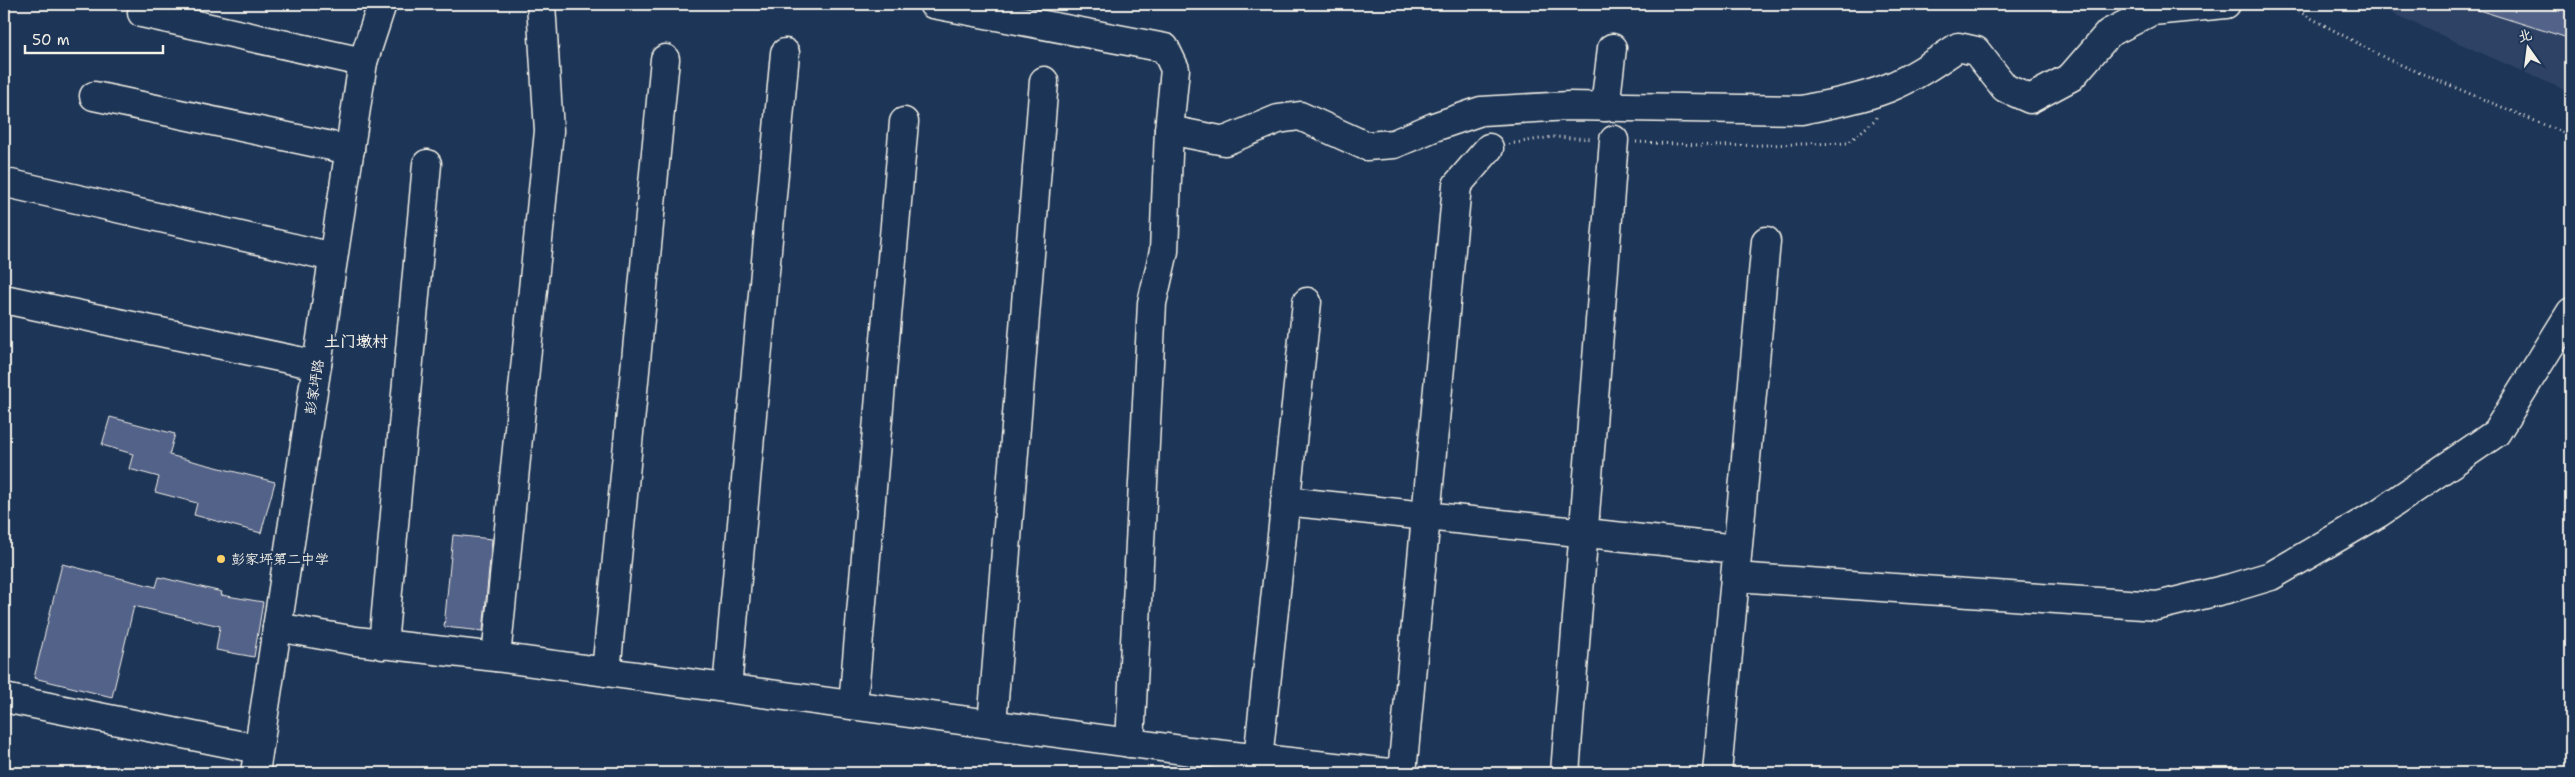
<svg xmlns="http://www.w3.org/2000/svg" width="2575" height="777" font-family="'Shantell Sans','LXGW WenKai TC',sans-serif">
<rect width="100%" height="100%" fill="#1d3557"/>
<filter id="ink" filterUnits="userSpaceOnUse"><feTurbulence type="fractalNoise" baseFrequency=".02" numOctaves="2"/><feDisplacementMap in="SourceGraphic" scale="10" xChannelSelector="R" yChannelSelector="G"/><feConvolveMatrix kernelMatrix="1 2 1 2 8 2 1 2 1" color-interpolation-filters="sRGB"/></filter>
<g filter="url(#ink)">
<path fill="#2d4266" d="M2371,4H2571V93Z"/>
<g fill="#536289" stroke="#f4f1e8">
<path d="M2470,4H2571V39L2469,7Z"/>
<path d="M110,417L175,434L169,455L275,482L261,533L194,515L197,503L155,492L159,477L129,469L133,454L102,445Z"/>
<path d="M453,535L492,539L483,631L444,627Z"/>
<path d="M62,564L156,587L159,577L222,592L221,595L263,602L254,657L216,650L220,626L134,606L112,697L34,678Z"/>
</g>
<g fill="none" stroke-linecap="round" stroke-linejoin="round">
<defs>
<g id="minor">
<path d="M933,4L1165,48L1175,69L1169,130L1164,251L1152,303L1130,743"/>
<path d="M142,13L363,62"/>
<path d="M94,96L350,150"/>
<path d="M1605,107L1612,48"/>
<path d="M1169,130L1225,141L1278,119L1300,116L1366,146L1394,144L1434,127L1481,111L1569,106L1801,110C1830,104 1860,99 1888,88C1913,78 1936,62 1958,47L1976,51L2005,88L2030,99L2071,77L2109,33L2152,11L2226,4"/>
<path d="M11,184L333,257"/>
<path d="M4,299L317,365"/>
<path d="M1285,501L1737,549"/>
<path d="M1735,577L2157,606L2231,588L2271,576L2379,513L2496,433L2571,312"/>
<path d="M277,627L356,641L496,657L1190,751L1389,773"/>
<path d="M383,645L427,164"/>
<path d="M496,657L549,131L541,4"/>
<path d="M606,672L665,59"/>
<path d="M727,688L785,53"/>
<path d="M4,698L258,749"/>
<path d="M853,705L904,122"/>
<path d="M992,724L1044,81"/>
<path d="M1258,759L1307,302"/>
<path d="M255,773L363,62L382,4"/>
<path d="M1402,773L1457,185L1489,148"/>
<path d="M1565,773L1614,140"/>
<path d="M1717,773L1766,241"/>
</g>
</defs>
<use href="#minor" stroke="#f4f1e8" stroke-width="31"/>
<g stroke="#f4f1e8" stroke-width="3" stroke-dasharray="1 4" stroke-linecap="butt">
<path d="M2285,4L2387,59L2571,136"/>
<path d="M1636,142L1720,146L1848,143L1876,119L1878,115"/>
<path d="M1509,144L1552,137L1592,139"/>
</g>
<use href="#minor" stroke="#1d3557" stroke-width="28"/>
</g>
</g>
<circle fill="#ffd166" stroke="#1d3557" stroke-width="2" cx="221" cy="559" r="5"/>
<g text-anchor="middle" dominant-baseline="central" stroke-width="4.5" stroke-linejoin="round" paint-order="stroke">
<g font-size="14" fill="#f4f1e8" stroke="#1d3557">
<text transform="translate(314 387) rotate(-81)">彭家坪路</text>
</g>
<g font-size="14" fill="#f4f1e8" stroke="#1d3557" text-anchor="start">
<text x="231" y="559">彭家坪第二中学</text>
</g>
<g font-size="16" font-weight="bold" fill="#f4f1e8" stroke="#1d3557">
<text x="356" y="341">土门墩村</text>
</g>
</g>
<rect width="2575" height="777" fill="none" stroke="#1d3557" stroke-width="20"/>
<rect x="10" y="10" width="2555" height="757" fill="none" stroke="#f4f1e8" stroke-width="2" filter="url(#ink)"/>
<g transform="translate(2528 48) rotate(346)" stroke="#1d3557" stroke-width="4" paint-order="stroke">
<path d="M0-4L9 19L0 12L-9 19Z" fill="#f4f1e8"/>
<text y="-8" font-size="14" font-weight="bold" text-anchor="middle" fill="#f4f1e8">北</text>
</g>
<path d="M25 45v8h138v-8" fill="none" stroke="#f4f1e8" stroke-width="2.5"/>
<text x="32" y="45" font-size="15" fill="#f4f1e8" stroke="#1d3557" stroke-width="4" paint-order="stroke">50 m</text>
</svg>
